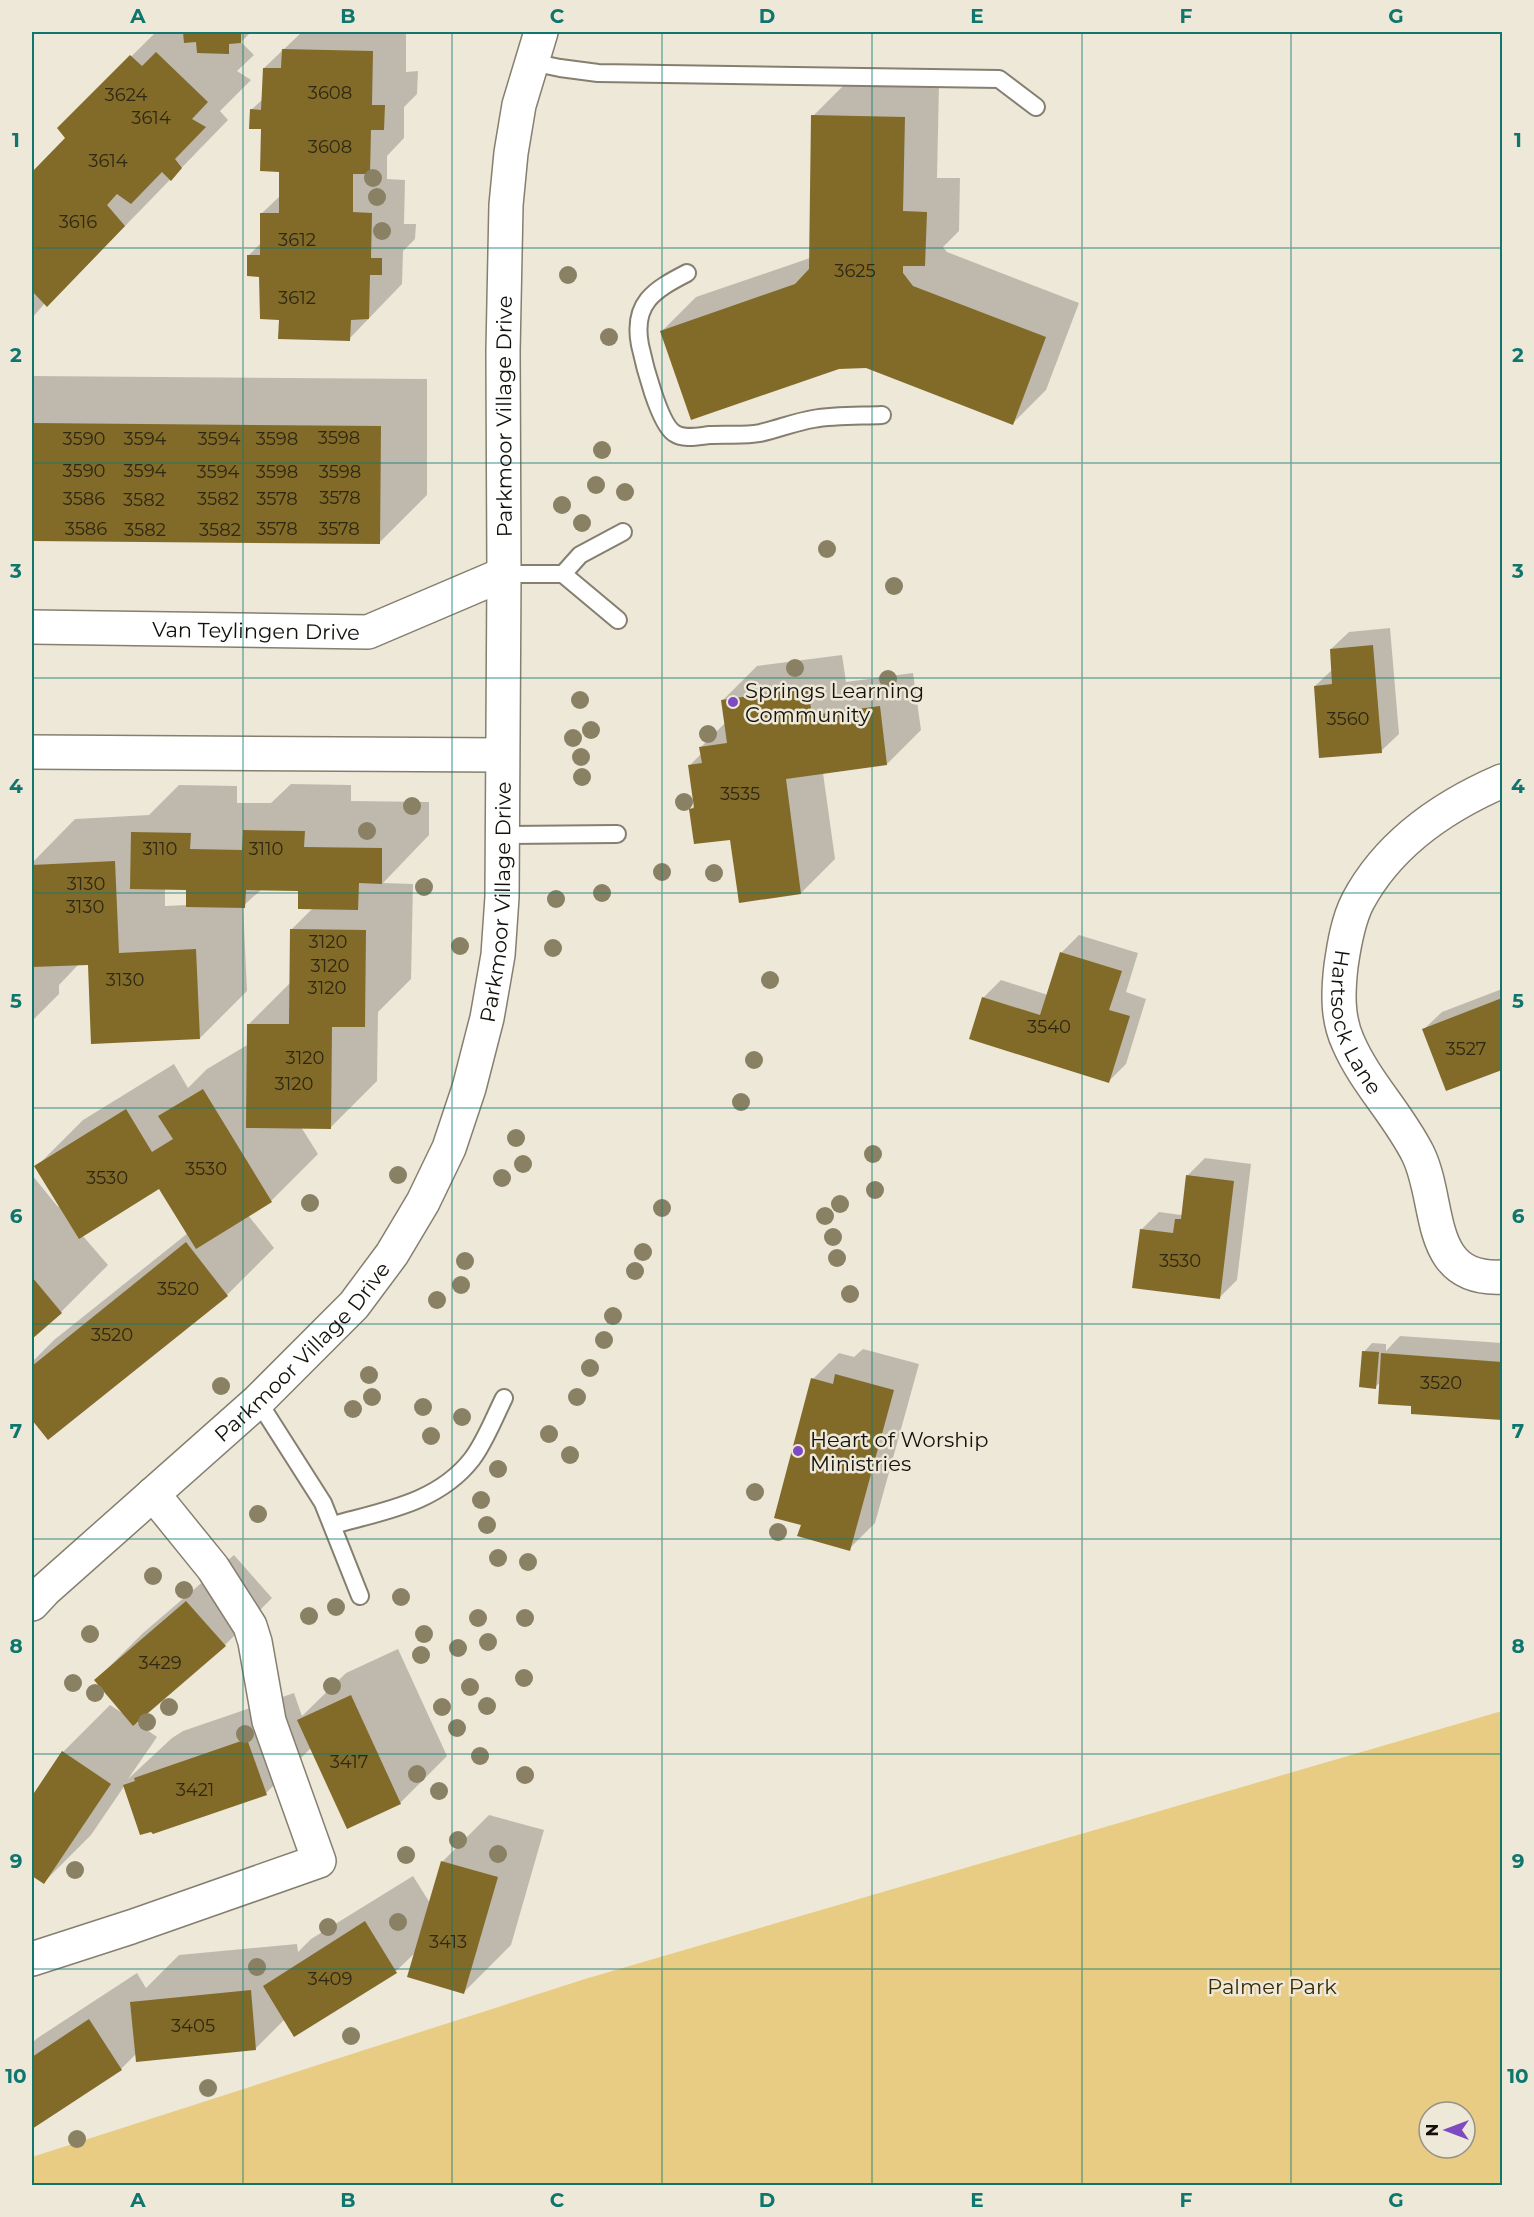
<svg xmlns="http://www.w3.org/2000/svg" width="1534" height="2217" font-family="Montserrat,sans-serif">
<rect width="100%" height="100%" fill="#eee8d8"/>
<path fill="#e8cc83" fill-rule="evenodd" d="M1502,1711V2185H32V2157L585,1979ZM1429,2112H1465V2148H1429Z"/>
<g fill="#0003" fill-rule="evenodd">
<path d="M156,32H251L241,42L254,55L237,71L251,80L220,111L228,120L94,258L47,305L45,303L32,318V174L67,138L59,128Z"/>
<path d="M302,32H406V72L418,71L417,94L404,107V138L387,156V179L405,180L404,224H416L415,239L403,251L402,284L349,339L281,318L249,255L261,243V214L281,195V171L262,128L251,110L263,99L264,68Z"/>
<path d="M847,82L939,84L937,178H960L959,231L943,247L947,252L1079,303L1046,390L1012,424L866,367H838L662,331L696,297L810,258L813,116Z"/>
<path d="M32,376L427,379V495L380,542L32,540Z"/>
<path d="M1390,628L1399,734L1381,751L1315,686L1333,669L1331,649L1349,632Z"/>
<path d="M842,655L846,682L913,673L921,730L887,764L823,773L835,859L801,893L731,838L690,810L695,805L690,765L702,753L701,747L726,722L723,700L757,666Z"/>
<path d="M291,784L351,785V801L429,802V835L383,883L413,884L411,979L378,1012L377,1081L330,1128L301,1127L318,1154L271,1201L248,1215L274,1248L227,1295L48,1438L32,1417V1362L54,1340L188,1233L159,1187L82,1235L108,1265L61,1312L32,1337V1175L58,1207L60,1205L36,1167L83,1120L174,1064L188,1088L207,1069L249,1044V1024L291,982L292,929L313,908L300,890L262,889L243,906L247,991L200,1038L89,963L78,965L59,985V994L32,1021V863L75,819L149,815L179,785L237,786V803H271ZM165,888L188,889L187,905L165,906Z"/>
<path d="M1079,935L1138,953L1126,992L1146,999L1126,1064L1109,1081L983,998L1001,980L1048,995L1062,952Z"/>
<path d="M1502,989V1068L1446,1089L1424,1029L1442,1012Z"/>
<path d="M1205,1158L1251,1164L1237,1280L1219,1298L1141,1230L1159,1212L1181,1215L1183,1213L1187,1176Z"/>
<path d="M1400,1336L1502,1343V1419L1413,1413V1405L1381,1382L1375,1387L1364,1352L1372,1343L1386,1344V1351Z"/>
<path d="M863,1349L919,1364L875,1523L849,1549L803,1524L813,1379L839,1353L854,1357Z"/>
<path d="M234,1555L272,1598L225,1645L136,1722L157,1737L128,1779L172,1738L183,1731L294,1693L302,1716L346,1673L398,1649L447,1756L400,1803L312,1747L266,1793L125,1785L91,1835L44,1882L32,1874V1799L63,1752L110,1705L124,1714L96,1680L143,1633Z"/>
<path d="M489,1815L544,1830L511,1945L464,1992L416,1952L396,1971L285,2019L255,2049L137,2053L121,2069L32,2127V2044L36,2039L137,1973L146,1988L179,1955L297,1944L298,1952L311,1939L413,1876L430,1903L442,1862Z"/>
</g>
<g fill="#826b29">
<path d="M183,32H241V43L229,44V54L197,53L196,42L184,43Z"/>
<path d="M282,49L373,51L372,105H385L384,130H371L370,174H353V212L372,213L371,258H382V275H370L369,319L351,320L350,341L278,339L279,320L260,319L259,277L247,276V255H260V213H279V172L260,171L261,129H249L250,109L261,110L263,68H281Z"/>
<path d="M156,52L208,102L192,119L206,127L175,159L182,168L171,181L162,172L131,204L117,194L107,205L125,226L47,307L32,291V172L65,138L57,128L130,55L142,66Z"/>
<path d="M811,115L905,117L903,211L927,212L925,266H903V273L913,286L1046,337L1013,425L866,368L839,369L691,420L660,331L795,284L809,269Z"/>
<path d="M32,423L381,426L380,544L32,541Z"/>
<path d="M1373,645L1382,753L1319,758L1314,686L1332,684L1330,649Z"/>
<path d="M808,688L812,715L880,706L887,765L786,779L801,894L739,903L730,840L694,844L689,809L694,808L688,765L702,763L699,747L727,743L721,700Z"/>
<path d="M243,830L305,831L304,847L382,848V884L359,883L358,910L298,909V891L246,890L245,908L186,907V890L130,889L131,832L191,833L190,849L242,850Z"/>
<path d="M115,861L119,953L196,949L200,1039L91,1044L88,965L32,967V865Z"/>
<path d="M290,929L366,930L365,1027H332L331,1129L246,1128L247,1024H289Z"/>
<path d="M1060,952L1122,971L1109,1010L1130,1016L1109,1083L969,1039L982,997L1040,1015Z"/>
<path d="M1502,998V1070L1446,1091L1422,1029Z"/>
<path d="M203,1089L272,1202L196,1249L159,1189L79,1239L34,1166L126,1109L152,1152L173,1139L158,1116Z"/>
<path d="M1186,1175L1234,1181L1220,1299L1132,1288L1140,1229L1173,1233L1175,1219H1181Z"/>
<path d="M186,1242L228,1296L48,1440L32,1420V1366Z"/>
<path d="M32,1277L62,1313L32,1339Z"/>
<path d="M1362,1351L1379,1352L1376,1389L1359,1387Z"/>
<path d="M1381,1353L1502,1362V1420L1411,1414V1406L1378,1404Z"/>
<path d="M835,1374L894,1390L850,1551L797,1536L801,1525L774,1518L811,1378L833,1384Z"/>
<path d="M186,1601L226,1646L133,1726L94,1680Z"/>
<path d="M351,1695L401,1804L347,1829L297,1720Z"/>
<path d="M247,1739L267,1795L153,1834L151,1832L140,1835L123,1785L135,1781L134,1778Z"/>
<path d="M62,1751L111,1784L44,1884L32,1876V1796Z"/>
<path d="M441,1861L498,1877L464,1994L407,1977Z"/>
<path d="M365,1921L397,1973L294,2037L263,1986Z"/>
<path d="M251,1990L256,2050L136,2062L130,2002Z"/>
<path d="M89,2019L122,2070L32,2129V2057Z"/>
</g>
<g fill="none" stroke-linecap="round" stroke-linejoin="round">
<defs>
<g id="service">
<path d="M531,62L560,68L598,73L999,79L1036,107"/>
<path d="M687,273C654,290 632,303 640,345C644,364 659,423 674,433C684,440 699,436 710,435C727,434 744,436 760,433C778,429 795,422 813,419C835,415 859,416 882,415"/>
<path d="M504,574H563L618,620"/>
<path d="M563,574L580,555L623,532"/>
<path d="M502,835L617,834"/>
<path d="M258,1401L323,1503L360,1596"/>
<path d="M333,1525C383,1511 438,1503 472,1459C485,1442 494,1418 504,1398"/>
</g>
<g id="minor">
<path id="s1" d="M32,627L368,632L504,574"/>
<path d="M32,752L502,755"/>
<path id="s2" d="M1502,781C1444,806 1389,843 1358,901C1348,920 1344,945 1341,966C1338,992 1337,1018 1348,1042C1365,1082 1398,1114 1418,1154C1442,1203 1424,1281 1502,1277"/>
<path id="s3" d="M32,1604L45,1590L258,1401L354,1305L392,1254L423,1202L449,1148L469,1088L487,1018L498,955L502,897L504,574L503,351L506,205L511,153L519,105L541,32"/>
<path d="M32,1959L131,1927L319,1861L269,1721L255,1642L250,1626L213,1568L153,1494"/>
</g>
</defs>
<use href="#service" stroke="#857f70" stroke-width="20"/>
<use href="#minor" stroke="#857f70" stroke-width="36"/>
<use href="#service" stroke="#fff" stroke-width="16"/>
<use href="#minor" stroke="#fff" stroke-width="33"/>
</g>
<g fill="#8a8063">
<circle cx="373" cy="178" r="9"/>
<circle cx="377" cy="197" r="9"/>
<circle cx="382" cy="231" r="9"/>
<circle cx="568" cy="275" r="9"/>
<circle cx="609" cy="337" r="9"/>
<circle cx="602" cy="450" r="9"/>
<circle cx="596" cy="485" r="9"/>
<circle cx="625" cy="492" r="9"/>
<circle cx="562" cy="505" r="9"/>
<circle cx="582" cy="523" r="9"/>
<circle cx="827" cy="549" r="9"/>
<circle cx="894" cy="586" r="9"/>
<circle cx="795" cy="668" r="9"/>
<circle cx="888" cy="679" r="9"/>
<circle cx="580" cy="700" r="9"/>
<circle cx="591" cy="730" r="9"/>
<circle cx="708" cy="734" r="9"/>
<circle cx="573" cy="738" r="9"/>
<circle cx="581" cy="757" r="9"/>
<circle cx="582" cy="777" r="9"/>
<circle cx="684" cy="802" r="9"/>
<circle cx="412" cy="806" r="9"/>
<circle cx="367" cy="831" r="9"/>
<circle cx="662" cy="872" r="9"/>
<circle cx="714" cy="873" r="9"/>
<circle cx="424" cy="887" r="9"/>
<circle cx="602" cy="893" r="9"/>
<circle cx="556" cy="899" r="9"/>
<circle cx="460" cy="946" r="9"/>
<circle cx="553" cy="948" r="9"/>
<circle cx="770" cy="980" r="9"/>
<circle cx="754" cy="1060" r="9"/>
<circle cx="741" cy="1102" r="9"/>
<circle cx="516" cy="1138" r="9"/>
<circle cx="873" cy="1154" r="9"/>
<circle cx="523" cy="1164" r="9"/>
<circle cx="398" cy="1175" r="9"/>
<circle cx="502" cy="1178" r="9"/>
<circle cx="875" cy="1190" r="9"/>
<circle cx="310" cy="1203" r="9"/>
<circle cx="840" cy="1204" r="9"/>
<circle cx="662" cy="1208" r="9"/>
<circle cx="825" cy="1216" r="9"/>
<circle cx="833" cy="1237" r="9"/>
<circle cx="643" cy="1252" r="9"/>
<circle cx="837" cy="1258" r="9"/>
<circle cx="465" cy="1261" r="9"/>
<circle cx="635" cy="1271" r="9"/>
<circle cx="461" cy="1285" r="9"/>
<circle cx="850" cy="1294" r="9"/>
<circle cx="437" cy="1300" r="9"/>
<circle cx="613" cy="1316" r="9"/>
<circle cx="604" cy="1340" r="9"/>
<circle cx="590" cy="1368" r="9"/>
<circle cx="369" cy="1375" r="9"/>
<circle cx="221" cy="1386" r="9"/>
<circle cx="372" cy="1397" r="9"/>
<circle cx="577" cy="1397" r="9"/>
<circle cx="423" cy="1407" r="9"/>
<circle cx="353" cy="1409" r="9"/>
<circle cx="462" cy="1417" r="9"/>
<circle cx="549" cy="1434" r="9"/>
<circle cx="431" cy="1436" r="9"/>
<circle cx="570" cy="1455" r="9"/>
<circle cx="498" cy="1469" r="9"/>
<circle cx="755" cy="1492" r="9"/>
<circle cx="481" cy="1500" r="9"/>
<circle cx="258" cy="1514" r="9"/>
<circle cx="487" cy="1525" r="9"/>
<circle cx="778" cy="1532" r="9"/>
<circle cx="498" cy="1558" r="9"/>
<circle cx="528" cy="1562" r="9"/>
<circle cx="153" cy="1576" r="9"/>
<circle cx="184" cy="1590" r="9"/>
<circle cx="401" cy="1597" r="9"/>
<circle cx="336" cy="1607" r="9"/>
<circle cx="309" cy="1616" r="9"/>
<circle cx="478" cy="1618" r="9"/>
<circle cx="525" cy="1618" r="9"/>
<circle cx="90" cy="1634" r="9"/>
<circle cx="424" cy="1634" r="9"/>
<circle cx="488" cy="1642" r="9"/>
<circle cx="458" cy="1648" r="9"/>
<circle cx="421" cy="1655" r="9"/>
<circle cx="524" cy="1678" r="9"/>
<circle cx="73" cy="1683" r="9"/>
<circle cx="332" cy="1686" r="9"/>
<circle cx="470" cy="1687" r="9"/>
<circle cx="95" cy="1693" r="9"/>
<circle cx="487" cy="1706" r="9"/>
<circle cx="169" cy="1707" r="9"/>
<circle cx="442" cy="1707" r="9"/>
<circle cx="147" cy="1722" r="9"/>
<circle cx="457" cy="1728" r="9"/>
<circle cx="245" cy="1734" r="9"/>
<circle cx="480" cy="1756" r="9"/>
<circle cx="417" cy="1774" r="9"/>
<circle cx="525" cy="1775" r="9"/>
<circle cx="439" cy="1791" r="9"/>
<circle cx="458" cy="1840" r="9"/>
<circle cx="498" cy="1854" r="9"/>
<circle cx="406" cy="1855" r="9"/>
<circle cx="75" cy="1870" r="9"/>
<circle cx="398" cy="1922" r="9"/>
<circle cx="328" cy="1927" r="9"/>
<circle cx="257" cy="1967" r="9"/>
<circle cx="351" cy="2036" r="9"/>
<circle cx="208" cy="2088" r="9"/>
<circle cx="77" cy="2139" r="9"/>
</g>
<path fill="none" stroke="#0f766e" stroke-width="1.5" stroke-opacity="0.55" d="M243,32V2186M452,32V2186M662,32V2186M872,32V2186M1082,32V2186M1291,32V2186M32,248H1502M32,463H1502M32,678H1502M32,893H1502M32,1108H1502M32,1324H1502M32,1539H1502M32,1754H1502M32,1969H1502"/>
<g fill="#7d4ac2" stroke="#eee8d8" stroke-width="2">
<circle cx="733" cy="702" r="6"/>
<circle cx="798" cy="1451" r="6"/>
</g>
<g text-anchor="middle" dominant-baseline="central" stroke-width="5" stroke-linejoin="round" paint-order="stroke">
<g font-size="18" fill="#2f2812">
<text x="330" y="93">3608</text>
<text x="126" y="95">3624</text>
<text x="151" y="118">3614</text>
<text x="330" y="147">3608</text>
<text x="108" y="161">3614</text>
<text x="78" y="222">3616</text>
<text x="297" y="240">3612</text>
<text x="855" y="271">3625</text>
<text x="297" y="298">3612</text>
<text x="339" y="438">3598</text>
<text x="84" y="439">3590</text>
<text x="145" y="439">3594</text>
<text x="219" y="439">3594</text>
<text x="277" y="439">3598</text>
<text x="84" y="471">3590</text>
<text x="145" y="471">3594</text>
<text x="218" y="472">3594</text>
<text x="277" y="472">3598</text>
<text x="340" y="472">3598</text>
<text x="340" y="498">3578</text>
<text x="84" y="499">3586</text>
<text x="218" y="499">3582</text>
<text x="277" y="499">3578</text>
<text x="144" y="500">3582</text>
<text x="86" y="529">3586</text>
<text x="277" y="529">3578</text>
<text x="339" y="529">3578</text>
<text x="145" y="530">3582</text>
<text x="220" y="530">3582</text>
<text x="1348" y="719">3560</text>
<text x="740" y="794">3535</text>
<text x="160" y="849">3110</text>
<text x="266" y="849">3110</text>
<text x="86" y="884">3130</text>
<text x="85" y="907">3130</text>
<text x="328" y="942">3120</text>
<text x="330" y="966">3120</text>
<text x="125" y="980">3130</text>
<text x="327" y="988">3120</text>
<text x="1049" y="1027">3540</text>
<text x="1466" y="1049">3527</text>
<text x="305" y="1058">3120</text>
<text x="294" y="1084">3120</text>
<text x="206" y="1169">3530</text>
<text x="107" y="1178">3530</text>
<text x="1180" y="1261">3530</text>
<text x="178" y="1289">3520</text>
<text x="112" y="1335">3520</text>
<text x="1441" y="1383">3520</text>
<text x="160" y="1663">3429</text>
<text x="349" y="1762">3417</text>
<text x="195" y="1790">3421</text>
<text x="448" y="1942">3413</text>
<text x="330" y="1979">3409</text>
<text x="193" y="2026">3405</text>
</g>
<g font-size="21" fill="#13110b" stroke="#eee8d8">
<text stroke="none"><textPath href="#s3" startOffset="1362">Parkmoor Village Drive</textPath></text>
<text stroke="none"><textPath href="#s1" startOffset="224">Van Teylingen Drive</textPath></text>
<text stroke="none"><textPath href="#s3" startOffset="876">Parkmoor Village Drive</textPath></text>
<text stroke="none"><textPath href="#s2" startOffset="318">Hartsock Lane</textPath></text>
<text stroke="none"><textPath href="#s3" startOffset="370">Parkmoor Village Drive</textPath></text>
</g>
<g font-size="21" fill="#13110b" stroke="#eee8d8" text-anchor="start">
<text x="745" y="690">Springs Learning<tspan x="745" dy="24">Community</tspan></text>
<text x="810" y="1439">Heart of Worship<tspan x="810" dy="24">Ministries</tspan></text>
</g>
<g font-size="21" fill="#382b04" stroke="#eee8d8">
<text x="1272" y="1986">Palmer Park</text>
</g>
</g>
<rect width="1534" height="2217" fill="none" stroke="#eee8d8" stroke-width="66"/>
<g transform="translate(1447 2130) rotate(270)"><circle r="28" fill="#eee8d8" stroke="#969286" stroke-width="1.5"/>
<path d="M0-4.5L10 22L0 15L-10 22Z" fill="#7d4ac2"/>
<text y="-9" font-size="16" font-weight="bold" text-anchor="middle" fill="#13110b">N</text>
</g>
<rect x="33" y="33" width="1468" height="2151" fill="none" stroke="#0f766e" stroke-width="2"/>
<g font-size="20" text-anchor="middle" font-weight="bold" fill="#0f766e">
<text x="138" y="23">A</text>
<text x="348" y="23">B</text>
<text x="557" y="23">C</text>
<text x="767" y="23">D</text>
<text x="977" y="23">E</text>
<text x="1186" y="23">F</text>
<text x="1396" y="23">G</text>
<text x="16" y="147">1</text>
<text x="1518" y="147">1</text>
<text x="16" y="362">2</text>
<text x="1518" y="362">2</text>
<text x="16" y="578">3</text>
<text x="1518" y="578">3</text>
<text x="16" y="793">4</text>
<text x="1518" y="793">4</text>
<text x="16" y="1008">5</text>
<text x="1518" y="1008">5</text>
<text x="16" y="1223">6</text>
<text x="1518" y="1223">6</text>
<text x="16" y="1438">7</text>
<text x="1518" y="1438">7</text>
<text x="16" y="1653">8</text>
<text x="1518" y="1653">8</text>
<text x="16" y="1868">9</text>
<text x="1518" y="1868">9</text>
<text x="16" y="2083">10</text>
<text x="1518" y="2083">10</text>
<text x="138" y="2207">A</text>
<text x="348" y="2207">B</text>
<text x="557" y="2207">C</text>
<text x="767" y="2207">D</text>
<text x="977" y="2207">E</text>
<text x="1186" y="2207">F</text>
<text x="1396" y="2207">G</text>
</g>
</svg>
